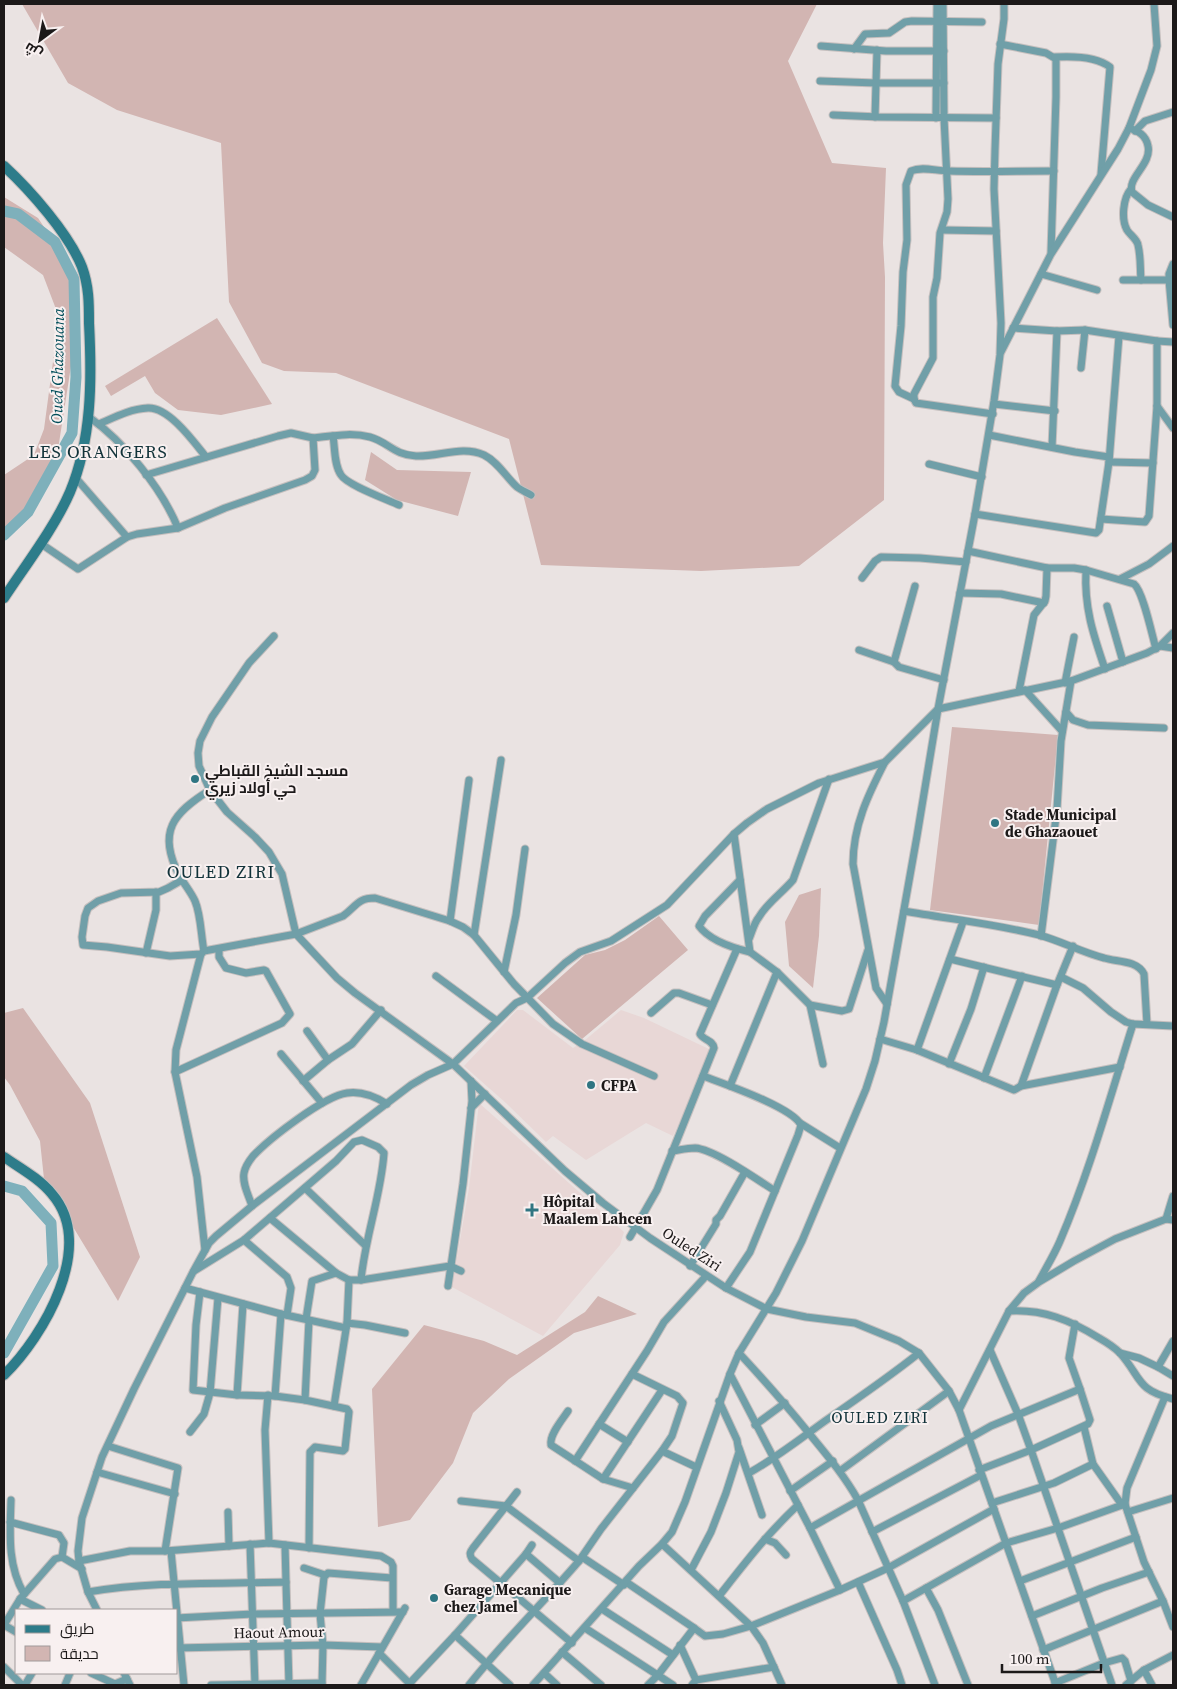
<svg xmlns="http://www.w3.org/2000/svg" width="1177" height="1689" font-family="'Source Serif 4',Cairo,serif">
<rect width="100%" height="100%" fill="#eae3e2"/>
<g fill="#e8d7d6">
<path d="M517,1010H523L573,1048L584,1041L621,1010L644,1018L713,1051L673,1136L646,1123L586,1160L553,1136L546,1142L506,1103L464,1066Z"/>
<path d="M479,1103L624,1232L620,1245L543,1336L452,1287L469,1188Z"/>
</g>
<g fill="#d2b5b2">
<path d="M22,4H817L788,61L832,163L886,168L883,243L885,277L884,500L799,566L701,571L541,565L509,439L336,373L284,371L262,363L229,302L221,143L117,110L68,83Z"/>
<path d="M4,197L38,218L72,269L76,334L54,475L4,535V475L34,455L44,429L59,317L43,275L4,247Z"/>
<path d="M217,318L272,404L221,415L178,410L155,393L145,376L111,396L105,386Z"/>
<path d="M371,452L397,470L471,472L458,516L397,500L365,480Z"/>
<path d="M952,727L1058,735L1039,925L930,910Z"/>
<path d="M821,888L819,936L813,988L789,966L785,922L799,895Z"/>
<path d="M659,916L688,950L582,1039L537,998L585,955L605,950L625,940Z"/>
<path d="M23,1008L90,1103L140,1257L118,1301L44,1179L40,1141L10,1085L4,1077V1013Z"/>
<path d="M598,1296L637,1314L574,1333L509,1379L473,1413L453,1463L410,1520L378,1527L372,1389L424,1325L484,1341L517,1355L585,1312Z"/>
</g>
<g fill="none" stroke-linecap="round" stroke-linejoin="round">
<g stroke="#7eb0bb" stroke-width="11">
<path d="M4,211L18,214L55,242L74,279L76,377L72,433L28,512L4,535"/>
<path d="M4,1186L22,1191L51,1223L53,1266L4,1353"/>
</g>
<defs>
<g id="minor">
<path d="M943,4L944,118L948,199L947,212L940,233L937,278L933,297V358L914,394V399L916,403L993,414"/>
<path d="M1000,44L1046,53L1056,59V97L1051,252"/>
<path d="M821,46L886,51H944"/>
<path d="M854,49L865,34L889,33L905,22L912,21L982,22"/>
<path d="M1055,57C1072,56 1096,56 1110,67L1101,174"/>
<path d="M820,81L876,83H944"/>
<path d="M833,115L879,117L996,118"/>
<path d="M875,117L877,50"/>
<path d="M936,118L937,4"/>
<path d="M1129,128C1138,131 1146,135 1148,146C1152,164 1127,178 1132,192L1148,205L1173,217"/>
<path d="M1135,131L1145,121L1173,112"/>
<path d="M1131,189C1123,198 1121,219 1127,230C1130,235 1137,239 1138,245C1141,257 1140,269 1141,280"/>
<path d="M942,230L996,231"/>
<path d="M1173,264L1169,274V280L1173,325"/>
<path d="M1041,274L1097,290"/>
<path d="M1123,280H1169"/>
<path d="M1013,328L1057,331L1085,330L1157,341V406L1149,516L1145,522L1101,519"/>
<path d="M1157,341L1173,342"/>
<path d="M1001,352L1051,254L1118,149L1129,128L1151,70L1157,46L1154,4"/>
<path d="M1081,368L1085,330"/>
<path d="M914,399L899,392L895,386L901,326L903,272L907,240L906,185L911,171C922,166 936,171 949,171C984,172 1019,171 1054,171"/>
<path d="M994,404L1055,411"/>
<path d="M1157,406L1173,428"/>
<path d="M89,417C124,442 161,487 178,528"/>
<path d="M99,424C115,417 130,409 148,408C169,407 194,442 206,457"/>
<path d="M989,435L1075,452L1109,457"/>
<path d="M333,436C335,448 334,465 341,475C347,485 386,499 399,505"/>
<path d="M313,438C332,436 351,432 370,437C388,442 394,455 416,456C439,457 462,445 484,455C498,462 506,477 517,487C521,490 526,492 531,495"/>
<path d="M1052,447L1057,331"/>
<path d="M1109,462L1153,463"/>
<path d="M929,464L982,477"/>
<path d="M75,477L127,537L137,534L178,528L225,508L305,480L312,476L315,470L313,438L291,433L278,436L146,475"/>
<path d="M975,514L1096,533L1099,530L1109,462L1119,336"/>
<path d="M40,543L78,569L127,537"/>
<path d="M968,551L1047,568H1074L1086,570L1134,584C1143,591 1152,635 1156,649"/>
<path d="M1086,570C1084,607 1093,634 1105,669"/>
<path d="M862,578L875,561L881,557L920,558L966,562"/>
<path d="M1120,579L1149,564L1173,546"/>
<path d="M915,586L894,662L899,667L944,680"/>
<path d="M960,593L1001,594L1044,603"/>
<path d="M1107,606L1123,662"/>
<path d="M274,636L249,663L212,717L200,741L198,753L199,766L210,790L227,812L255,837L269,852L282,874L296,934L337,978L355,993L453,1064L565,1171L603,1203L650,1238L726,1288L767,1309L806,1317L855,1323L899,1341L919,1353L949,1391L959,1410L1056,1685"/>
<path d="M1160,646L1173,648"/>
<path d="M859,650L894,662"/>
<path d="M1065,683L1074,637"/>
<path d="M1025,690L1062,731"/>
<path d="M1019,691L1034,615L1045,601L1046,596L1047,568"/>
<path d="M1066,712L1073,720L1088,725L1164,728"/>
<path d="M885,762C868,795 853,826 853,864L876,988L887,1004"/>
<path d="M734,834L750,952L777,972L810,1005L823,1064"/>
<path d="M182,880L168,888L159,892L121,893L98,901L88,908L85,916L82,937L83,945L107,947L170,956L201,954L204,951L296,934L343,916C356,907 357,898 375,898L450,921L463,927L474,935L514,984L553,1024L582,1044L654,1076"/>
<path d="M740,880L705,916L699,926C710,941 733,948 750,952"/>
<path d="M904,911C949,919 995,924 1039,935C1061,941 1081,952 1104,958C1117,962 1137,960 1144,974L1147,1024"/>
<path d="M450,921L469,780"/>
<path d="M474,935L501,760"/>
<path d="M1041,936L1057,809L1061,741L1071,681"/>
<path d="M749,939C752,932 754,923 759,917C767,903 782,893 793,880L829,779"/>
<path d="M204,951C201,936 201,915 195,901C191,892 184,884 179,875C157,832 173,813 210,790"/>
<path d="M146,953L156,910V892"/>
<path d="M201,954L176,1050L175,1072L197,1177L205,1250"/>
<path d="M950,959L1057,985"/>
<path d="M504,972L516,915L525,849"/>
<path d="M436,976L497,1021"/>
<path d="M1061,977L1083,988L1111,1012L1126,1022L1133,1024L1173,1026"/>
<path d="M810,1005L842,1011L849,1009L868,950"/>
<path d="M651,1013L674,993H679L712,1005"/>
<path d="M307,1031L328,1060"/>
<path d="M880,1039L917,1050L1014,1090L1021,1086L1120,1067"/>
<path d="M917,1050L963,922"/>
<path d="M281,1054L322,1103"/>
<path d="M949,1064L971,1009L984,967"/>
<path d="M175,1072L282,1023L290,1014L266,971L264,970L246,973L226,968L219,957V950"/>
<path d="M703,1076C724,1084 792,1107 801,1125L798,1135L750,1252L726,1288"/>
<path d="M984,1078L1022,976"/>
<path d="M303,1081L328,1060L352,1044L381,1010"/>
<path d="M730,1086L777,972"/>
<path d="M1021,1086L1057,985L1073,946"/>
<path d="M471,1108L485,1094"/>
<path d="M800,1123L840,1148"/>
<path d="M672,1151C679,1150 688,1148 695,1148C714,1149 758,1180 775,1191"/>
<path d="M305,1188L365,1245"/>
<path d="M252,1206C249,1196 242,1184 244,1173C245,1167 249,1161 253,1156C269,1139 324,1096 347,1093C361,1091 376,1097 387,1104"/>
<path d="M270,1218L336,1273L349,1280H361L450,1266L461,1271"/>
<path d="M1166,1219L1173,1196"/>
<path d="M630,1237L657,1190L714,1048C713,1040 703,1040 700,1034L737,949"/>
<path d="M244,1240L287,1277L291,1288L287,1315"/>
<path d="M690,1266L716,1224V1220L720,1216L745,1172"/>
<path d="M194,1271L244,1240L336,1161L354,1142L362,1140L378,1147L384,1153C381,1196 365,1237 361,1280"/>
<path d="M1039,1281C1046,1268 1054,1255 1060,1241C1090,1171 1110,1097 1133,1024"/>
<path d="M448,1286L463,1184L472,1101L471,1081"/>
<path d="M185,1288L281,1314L346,1328"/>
<path d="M200,1292L196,1325L193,1390L237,1395L275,1396L305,1400"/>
<path d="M1009,1311C1043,1309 1070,1320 1099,1338C1106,1342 1114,1347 1120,1353C1142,1378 1136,1390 1173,1399"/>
<path d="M306,1319L312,1281L336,1273"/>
<path d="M347,1323L365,1325L405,1333"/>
<path d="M1075,1324L1069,1358L1080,1389"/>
<path d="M990,1350L1018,1414L1031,1450L1112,1685"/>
<path d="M739,1353C763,1379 786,1405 808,1432C826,1454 844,1475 858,1500L903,1601L935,1685"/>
<path d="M1120,1353L1139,1358L1158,1367L1173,1341"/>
<path d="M1158,1367L1173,1376"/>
<path d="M632,1374L677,1396L683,1403L672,1436L662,1451"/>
<path d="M730,1374L810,1528L840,1590"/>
<path d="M237,1395L243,1304"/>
<path d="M268,1395L265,1430L269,1543"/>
<path d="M275,1396L281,1314"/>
<path d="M1165,1397L1127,1488L1125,1504L1144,1562L1163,1601L1173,1627"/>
<path d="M334,1406L347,1323L349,1280"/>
<path d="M959,1410L1009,1311L1024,1293L1039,1282L1074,1261L1115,1239L1166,1219L1173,1220"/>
<path d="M568,1411C562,1420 549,1435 551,1445L603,1479L633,1488"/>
<path d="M599,1424L628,1442"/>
<path d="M755,1425L785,1403"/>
<path d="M1084,1427L1093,1464L1122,1505"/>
<path d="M190,1432L204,1414L210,1393L218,1298"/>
<path d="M108,1446L178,1468L165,1551"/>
<path d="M739,1448L762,1515"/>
<path d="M575,1461L647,1351L664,1322L706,1276"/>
<path d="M840,1471L949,1391"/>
<path d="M97,1472L175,1494"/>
<path d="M749,1473C776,1458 800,1439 825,1421C857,1399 889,1377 919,1353"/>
<path d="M603,1479L662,1390"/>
<path d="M790,1491L833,1461"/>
<path d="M11,1500C10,1533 7,1564 24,1594"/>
<path d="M461,1501L506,1506L517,1492"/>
<path d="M992,1503L1054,1483L1093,1464"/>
<path d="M228,1512L229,1546"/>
<path d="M1128,1512L1173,1498"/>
<path d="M10,1522L59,1535L64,1543L62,1557"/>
<path d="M810,1528L991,1426L1080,1389L1090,1420L1088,1424L1031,1450L979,1470"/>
<path d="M872,1532L981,1475"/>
<path d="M765,1539L775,1543L786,1555"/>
<path d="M250,1544L255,1685"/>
<path d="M662,1544L751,1626L763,1643L782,1685"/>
<path d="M285,1545L286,1582"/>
<path d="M309,1548L310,1452L315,1447L343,1451L345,1449L349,1412L347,1409L305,1400L309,1320"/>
<path d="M171,1551L184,1685"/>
<path d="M526,1554L560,1583"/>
<path d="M582,1557L624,1585"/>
<path d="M79,1561L130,1551H165L269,1543L381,1556L391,1562L393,1566V1611"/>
<path d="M579,1561L601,1529L662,1451L696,1467"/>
<path d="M304,1568L325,1575"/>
<path d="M691,1570L711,1532L726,1493L739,1452L737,1440L719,1401"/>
<path d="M1020,1581L1136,1537"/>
<path d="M626,1582L694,1628"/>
<path d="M858,1582L897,1670L902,1685"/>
<path d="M926,1588L938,1610L968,1685"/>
<path d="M88,1592C154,1581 221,1584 286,1582L289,1685"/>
<path d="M719,1596C745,1563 767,1534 798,1505"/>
<path d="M20,1599L42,1610"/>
<path d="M903,1601L1006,1543L1058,1528L1125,1504"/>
<path d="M602,1609L673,1655"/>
<path d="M97,1610L88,1592L79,1561L78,1551L82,1518L102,1457L134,1389L193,1272L209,1243L216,1236L252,1206L411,1085L428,1075L453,1064L516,1003L527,998L565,963L580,952L611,941L667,905L734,834L747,823L767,809L819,783L885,762L938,709L1071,681L1147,653L1160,646L1173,633"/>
<path d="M1032,1616L1102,1588L1149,1572"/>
<path d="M176,1618L253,1614L403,1612"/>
<path d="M4,1625L20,1599L55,1559L62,1557L82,1569"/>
<path d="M4,1625L16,1632"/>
<path d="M585,1628L673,1685"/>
<path d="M680,1645L696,1680"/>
<path d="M176,1648L323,1645L382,1647"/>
<path d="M1043,1650L1163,1601"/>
<path d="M562,1652L601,1685"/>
<path d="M379,1653L411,1685"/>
<path d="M4,1667L22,1685"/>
<path d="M1144,1670L1152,1685"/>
<path d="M91,1673L115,1684L127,1679"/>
<path d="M124,1673L130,1685"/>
<path d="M544,1673L557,1685"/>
<path d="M1055,1683L1104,1663L1122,1658L1125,1661L1131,1681"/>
<path d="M409,1684L455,1635"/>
<path d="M25,1685L32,1673"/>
<path d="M65,1685L70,1673"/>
<path d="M211,1685L322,1683"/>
<path d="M322,1685L323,1645L320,1614L324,1577L328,1573L392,1578"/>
<path d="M361,1685L405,1608"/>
<path d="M469,1685C503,1642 543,1603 579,1561L506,1506L473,1548C470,1552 469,1554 472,1559L572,1643"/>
<path d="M510,1685L455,1635L526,1554L532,1545"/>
<path d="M533,1685L639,1566L662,1544L672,1532L685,1502L730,1374L739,1353L776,1293L802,1241L866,1089L875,1061L884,1022L917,836L938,709L975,514L994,401L1000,355L1001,323L994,189L995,150L998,64L1004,19V4"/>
<path d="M648,1685L658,1675L694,1628L705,1636L723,1634L751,1626L840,1590L888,1568L994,1509"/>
<path d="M692,1685L696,1680L774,1667"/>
<path d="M1126,1685L1144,1670L1173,1655"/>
</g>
<g id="secondary">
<path d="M4,166C30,190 69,234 82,267C89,286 89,304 89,323C92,380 92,439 70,492C55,527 25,566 4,598"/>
<path d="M4,1157C20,1168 40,1179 52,1194C97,1246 43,1337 4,1375"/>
</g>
</defs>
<use href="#minor" stroke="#c5bfbe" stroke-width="9"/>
<use href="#secondary" stroke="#c5bfbe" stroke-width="12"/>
<use href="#minor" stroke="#709fa8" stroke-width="7"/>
<use href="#secondary" stroke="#2d7c8a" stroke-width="10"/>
</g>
<g fill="#2f7582" stroke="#f8f0f0" stroke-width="2">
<circle cx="195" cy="779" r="5"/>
<circle cx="995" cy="823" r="5"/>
<circle cx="591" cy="1085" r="5"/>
<path d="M529.5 1202.5h5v5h5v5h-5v5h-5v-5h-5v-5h5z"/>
<circle cx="434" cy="1598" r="5"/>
</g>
<g text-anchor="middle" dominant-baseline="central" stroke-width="4" stroke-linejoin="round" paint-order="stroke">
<g font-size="15" font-weight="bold" fill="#1c1919" stroke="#f8f0f0" text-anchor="start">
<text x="205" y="770">مسجد الشيخ القباطي<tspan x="205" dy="17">حي أولاد زيري</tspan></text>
<text x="1005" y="814">Stade Municipal<tspan x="1005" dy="17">de Ghazaouet</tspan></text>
<text x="601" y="1085">CFPA</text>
<text x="543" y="1201">Hôpital<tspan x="543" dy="17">Maalem Lahcen</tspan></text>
<text x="444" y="1589">Garage Mecanique<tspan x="444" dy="17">chez Jamel</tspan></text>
</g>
<g font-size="15" fill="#1c1919" stroke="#f8f0f0">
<text transform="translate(692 1249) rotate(33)">Ouled Ziri</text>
<text transform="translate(279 1632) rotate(-1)">Haout Amour</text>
</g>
<g font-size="16" font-style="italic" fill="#004d59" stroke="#f8f0f0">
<text transform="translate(57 366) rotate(-89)">Oued Ghazouana</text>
</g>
<g font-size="16" letter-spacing="1" fill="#113239" stroke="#f8f0f0">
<text x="880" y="1417">OULED ZIRI</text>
</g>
<g font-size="18" letter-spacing="1" fill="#113239" stroke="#f8f0f0">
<text x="98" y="451">LES ORANGERS</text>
<text x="221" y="871">OULED ZIRI</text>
</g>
</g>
<rect width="1177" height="1689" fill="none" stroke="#1c1919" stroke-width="10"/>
<rect x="15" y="1609" width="162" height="65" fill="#f8f0f0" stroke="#a09a9a"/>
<rect x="25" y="1625" width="25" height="8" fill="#2d7c8a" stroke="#a09a9a"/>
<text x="60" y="1634" font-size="15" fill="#1c1919">طريق</text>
<rect x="25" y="1646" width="25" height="15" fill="#d2b5b2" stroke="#a09a9a"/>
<text x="60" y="1659" font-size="15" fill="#1c1919">حديقة</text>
<g transform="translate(40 40) rotate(212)" stroke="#f8f0f0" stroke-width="4" paint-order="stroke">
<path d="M0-4L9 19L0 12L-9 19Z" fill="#1c1919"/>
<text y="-8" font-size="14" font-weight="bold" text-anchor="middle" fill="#1c1919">ش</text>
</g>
<path d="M1002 1664v8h99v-8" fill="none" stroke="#1c1919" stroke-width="2.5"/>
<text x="1010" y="1664" font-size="15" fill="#1c1919" stroke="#f8f0f0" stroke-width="4" paint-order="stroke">100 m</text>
</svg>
